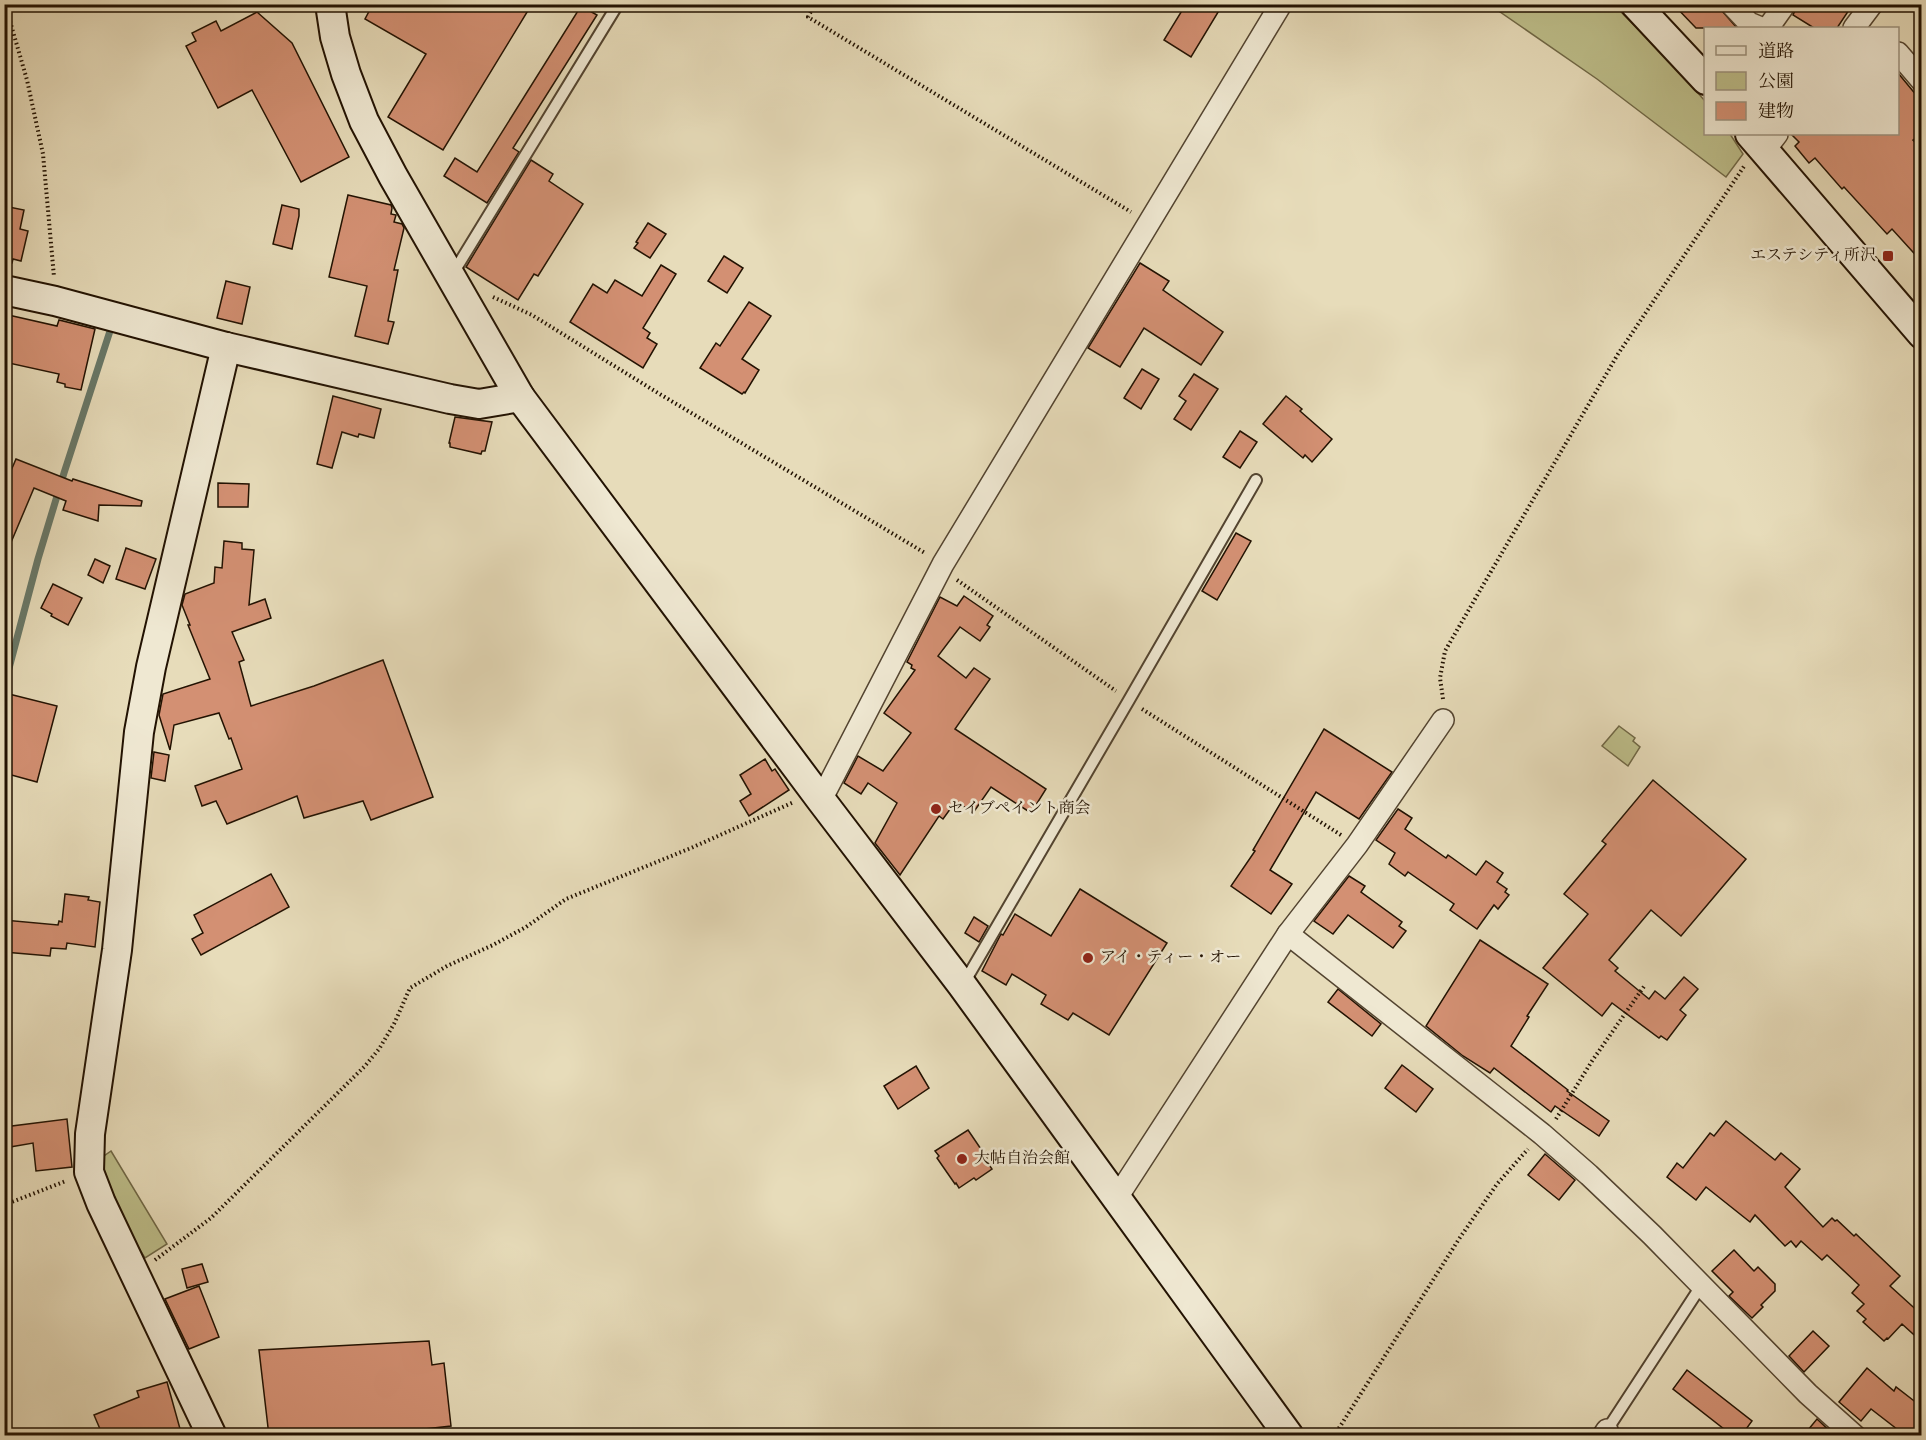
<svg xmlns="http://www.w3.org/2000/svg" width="1926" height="1440" font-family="'Old Standard TT','Noto Serif JP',serif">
<rect width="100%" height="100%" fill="#e7dcba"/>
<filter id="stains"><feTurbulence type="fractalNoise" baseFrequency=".00333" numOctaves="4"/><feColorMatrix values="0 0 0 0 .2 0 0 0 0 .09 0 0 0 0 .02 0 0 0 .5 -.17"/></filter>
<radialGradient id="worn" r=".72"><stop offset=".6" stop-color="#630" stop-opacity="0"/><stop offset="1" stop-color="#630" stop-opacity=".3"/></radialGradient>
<g fill="#bdbe8a" stroke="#706846" stroke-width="1.5">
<path d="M1490,5H1614L1665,56L1705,101L1706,134H1730L1743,154L1726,177L1597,79Z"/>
<path d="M1619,726L1635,738L1633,741L1640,747L1628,766L1602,746Z"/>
<path d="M111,1151L167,1244L145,1258L123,1223L104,1179V1156Z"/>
</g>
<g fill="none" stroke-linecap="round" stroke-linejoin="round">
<path stroke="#687868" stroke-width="7" d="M4,687L38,559L64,473L110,331"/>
</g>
<g fill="#d39073" stroke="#221202" stroke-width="1.5">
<path d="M373,4H532L443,150L388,117L426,54L365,19Z"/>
<path d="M1186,4H1223L1191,57L1164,40Z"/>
<path d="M1673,4H1716L1737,28H1696Z"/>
<path d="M1798,4H1853L1837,28H1814L1793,15Z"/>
<path d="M581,6L597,15L513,148L519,152L487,203L444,176L455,158L477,172Z"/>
<path d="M257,12L292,43L349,157L301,182L252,90L218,108L186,46L196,41L192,33L216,21L221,31Z"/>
<path d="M1898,73L1922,102V133L1913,140L1922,150V262L1892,229L1887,234L1844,187L1842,189L1815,158L1809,163L1795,146L1799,142L1791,134H1898Z"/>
<path d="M531,160L553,174L549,181L583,204L538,276L534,274L518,300L466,267Z"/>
<path d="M348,195L391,205L392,208L391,214L396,215L394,222L402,224L404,228L394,270H398L388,321L394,322L388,344L355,336L367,286L329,277Z"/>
<path d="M282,205L299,209V216L292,249L273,244Z"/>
<path d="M4,206L24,210L20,229L28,231L21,261L13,259L12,263H4Z"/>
<path d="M648,223L666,234L650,258L634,248L638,243L636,242Z"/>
<path d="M724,256L743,268L727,293L708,281Z"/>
<path d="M1140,263L1169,281L1163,290L1223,332L1201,365L1144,328L1120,367L1088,348Z"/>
<path d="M661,265L676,274L643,328L650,333L647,338L657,344L643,368L570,322L593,284L607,293L615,280L642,296Z"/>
<path d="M226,281L250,287L242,324L217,318Z"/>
<path d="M749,302L771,316L742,359L759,370L745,393L744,392L742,394L700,368L716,343L720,346Z"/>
<path d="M4,314L57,326L59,320L95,329L81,390L65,387V384L57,382L59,374L4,362Z"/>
<path d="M1142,369L1159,379L1141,409L1124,398Z"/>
<path d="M1194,374L1218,389L1191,430L1174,419L1186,401L1179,396Z"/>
<path d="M333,396L381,409L374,438L359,434L358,437L342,432L332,468L317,464Z"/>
<path d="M1286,396L1302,409L1300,411L1332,439L1312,462L1305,455L1303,458L1263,424Z"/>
<path d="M455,417L492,422L485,451H482L481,454L450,447V443H449Z"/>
<path d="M1240,431L1257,442L1240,468L1223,457Z"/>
<path d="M16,459L72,481L73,479L142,501L141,506L99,505L98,521L63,510L66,501L34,488L4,559V487Z"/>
<path d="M218,483L249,484L248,507H218Z"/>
<path d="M1236,533L1251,541L1217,600L1202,591Z"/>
<path d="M224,541L242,543V549L254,550L249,605L265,599L271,618L232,632L244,660L239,662L251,706L314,686L383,660L433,797L371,820L363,801L304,818L297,796L227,824L216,801L202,806L195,786L242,769L231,738L229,739L219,713L174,725L170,750L159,715L163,694L210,679L188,625H190L182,605L185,594L214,583L215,567L222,568Z"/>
<path d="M126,548L156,559L145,589L116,579Z"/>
<path d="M95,559L110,566L103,583L88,575Z"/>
<path d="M53,584L82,598L68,625L51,616L52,614L41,608Z"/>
<path d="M964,596L993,616L987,625L990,627L980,641L960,627L938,656L966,678L974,668L990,679L955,729L1046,789L1031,813L991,787L973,813L956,801L943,819L939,816L900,875L875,843L897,803L868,783L861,794L844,783L858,756L883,771L911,733L884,713L915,670L911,668L912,665L907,662L940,597L957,606Z"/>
<path d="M9,694L57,706L37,782L4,773V711Z"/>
<path d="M1324,729L1392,772L1359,819L1316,792L1270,870L1292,884L1271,914L1231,886L1255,851L1253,850Z"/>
<path d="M154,752L169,755L165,781L151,778Z"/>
<path d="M765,759L772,771L775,769L789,790L749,816L740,801L751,794L740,775Z"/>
<path d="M1653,780L1746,859L1681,936L1651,910L1609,960L1618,968L1615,971L1649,999L1655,991L1665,999L1684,977L1698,989L1680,1010L1686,1015L1667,1040L1661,1036L1659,1038L1612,1003L1602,1016L1543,968L1588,914L1564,894L1606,844L1602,841Z"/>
<path d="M1398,809L1412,818L1405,829L1446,858L1448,855L1476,875L1486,861L1503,873L1497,882L1507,889L1505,892L1509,895L1498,909L1494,905L1477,929L1450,910L1454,904L1408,872L1405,876L1389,864L1395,853L1376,840Z"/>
<path d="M271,874L289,907L201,955L192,939L203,933L194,915Z"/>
<path d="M1349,876L1365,886L1361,892L1402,922L1399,926L1406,931L1393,948L1348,915L1333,934L1314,921Z"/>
<path d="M1080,889L1167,943L1109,1035L1073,1013L1068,1020L1041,1004L1046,995L1012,974L1006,985L982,971L1001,934L1003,935L1015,914L1051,936Z"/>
<path d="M65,894L89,897L88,900L100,902L95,947L67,943L66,949L51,948L50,956L4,952V920L58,925L59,921L62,922Z"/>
<path d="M974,917L988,926L979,942L965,933Z"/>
<path d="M1480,940L1548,984L1527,1016L1529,1017L1511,1046L1568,1090L1567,1091L1609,1121L1599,1136L1555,1106L1551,1112L1494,1068L1490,1073L1463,1056L1426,1026Z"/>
<path d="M1338,989L1381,1024L1372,1036L1328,1002Z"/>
<path d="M1402,1065L1433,1089L1416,1112L1385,1088Z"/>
<path d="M916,1066L929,1088L898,1109L884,1086Z"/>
<path d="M67,1119L72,1167L36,1171L33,1143L4,1148V1127Z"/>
<path d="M1726,1121L1775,1160L1781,1153L1800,1169L1785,1187L1823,1227L1832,1218L1835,1221L1837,1220L1854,1236L1856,1234L1900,1276L1890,1286L1922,1315V1342L1902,1324L1888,1339L1887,1338L1884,1341L1863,1322L1866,1319L1857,1311L1864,1304L1852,1293L1859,1285L1827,1255L1822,1260L1801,1241L1796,1247L1791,1241L1785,1246L1755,1215L1750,1222L1706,1187L1696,1200L1667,1177L1677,1163L1683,1168L1710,1133L1714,1136Z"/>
<path d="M968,1130L987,1158L985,1159L992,1169L976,1180L974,1178L959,1188L956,1183L955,1184L937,1158L939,1156L935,1151Z"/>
<path d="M1545,1154L1575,1180L1559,1200L1528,1175Z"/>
<path d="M1734,1250L1754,1271L1758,1267L1775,1284V1291L1761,1305L1763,1307L1752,1318L1729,1296L1733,1292L1712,1271Z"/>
<path d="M202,1264L208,1282L187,1288L182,1269Z"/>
<path d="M199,1286L219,1337L189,1349L165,1299Z"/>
<path d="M1813,1331L1829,1346L1804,1372L1789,1356Z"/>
<path d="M429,1341L432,1365L444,1363L451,1426L363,1436H269L259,1350Z"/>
<path d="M1867,1368L1894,1391L1896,1387L1922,1407V1436H1906L1871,1409L1861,1421L1839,1402Z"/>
<path d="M1687,1370L1752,1421L1741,1436H1733L1673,1389Z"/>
<path d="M167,1382L182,1436H103L94,1415L139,1397L137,1391Z"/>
<path d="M1817,1419L1835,1436H1803Z"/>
</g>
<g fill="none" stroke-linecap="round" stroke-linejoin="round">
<defs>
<g id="lane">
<path d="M452,275L618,4"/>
<path d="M964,983L1129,700L1256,480"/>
<path d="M1607,1430L1701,1286"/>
</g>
<g id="street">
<path d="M1731,4L1749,23L1761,28"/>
<path d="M1768,28L1785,4"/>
<path d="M1854,28L1872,4"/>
<path d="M1898,53L1922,81"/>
<path d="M1764,151L1777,134"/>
<path d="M821,800L943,564L1281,4"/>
<path d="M1288,934L1542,1134L1589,1175L1652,1235L1808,1394L1855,1436"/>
<path d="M1116,1199L1288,934L1357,845L1443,720"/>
<path d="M1603,1436L1607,1430"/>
</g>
<g id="secondary">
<path d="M330,4L335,37L346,74L364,121L393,176L520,397L821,800L962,985L1289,1436"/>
<path d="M1635,4L1706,80"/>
<path d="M1750,134L1922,334"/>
<path d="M4,290L55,301L226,347L450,399L479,404L520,397"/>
<path d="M212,1436L101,1203L89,1172L90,1134L117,950L139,732L151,667L226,347"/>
</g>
</defs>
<use href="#lane" stroke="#534430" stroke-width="14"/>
<use href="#street" stroke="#534430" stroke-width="24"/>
<use href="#secondary" stroke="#221202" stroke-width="32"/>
<g stroke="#221202" stroke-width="4" stroke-dasharray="1.5 3" stroke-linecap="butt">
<path d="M5,4L27,80L43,154L54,277"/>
<path d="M815,4L808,17L1131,212"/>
<path d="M493,297L532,315L658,393L925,553"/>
<path d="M957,580L1116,691"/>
<path d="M1443,699L1440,678L1445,651L1482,587L1618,354L1745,165"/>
<path d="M1142,709L1341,835"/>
<path d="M1556,1119L1592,1061L1645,985"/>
<path d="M4,1205L66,1181"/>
<path d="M155,1260L211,1218L365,1066L379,1049L394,1024L410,988L447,966L493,945L526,927L566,899L691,848L794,802"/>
<path d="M1334,1436L1459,1239L1497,1184L1528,1149"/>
</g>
<use href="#lane" stroke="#efe8d2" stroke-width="10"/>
<use href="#street" stroke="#efe8d2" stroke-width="21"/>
<use href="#secondary" stroke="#efe8d2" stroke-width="28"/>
</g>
<g fill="#8f2418" stroke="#efe8d2" stroke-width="2">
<rect x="1882" y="250" width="12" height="12" rx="3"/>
<circle cx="936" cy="809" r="6"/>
<circle cx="1088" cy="958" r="6"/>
<circle cx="962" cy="1159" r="6"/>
</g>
<g text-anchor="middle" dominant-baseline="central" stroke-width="5" stroke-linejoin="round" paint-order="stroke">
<g font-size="16" fill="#221202" stroke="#efe8d2" text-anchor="start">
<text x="1876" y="256" text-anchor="end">エステシティ所沢</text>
<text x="948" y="809">セイブペイント商会</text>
<text x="1100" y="958">アイ・ティー・オー</text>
<text x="974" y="1159">大帖自治会館</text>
</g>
</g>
<rect width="1926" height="1440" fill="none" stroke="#e7dcba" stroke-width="24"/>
<rect x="6" y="6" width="1914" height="1428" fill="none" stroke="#221202" stroke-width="3"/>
<rect x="12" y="12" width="1902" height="1416" fill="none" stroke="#221202" stroke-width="1.5"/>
<rect x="1704" y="27" width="195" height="108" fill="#efe8d2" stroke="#9d927f" stroke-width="1.5"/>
<rect x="1716" y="46" width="30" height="9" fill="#efe8d2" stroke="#9d927f" stroke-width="1.5"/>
<text x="1758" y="57" font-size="18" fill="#221202">道路</text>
<rect x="1716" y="72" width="30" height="18" fill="#bdbe8a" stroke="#9d927f" stroke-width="1.5"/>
<text x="1758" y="87" font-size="18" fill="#221202">公園</text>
<rect x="1716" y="102" width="30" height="18" fill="#d39073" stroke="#9d927f" stroke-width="1.5"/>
<text x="1758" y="117" font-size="18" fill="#221202">建物</text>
<rect width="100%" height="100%" filter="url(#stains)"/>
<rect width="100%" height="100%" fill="url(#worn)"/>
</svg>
